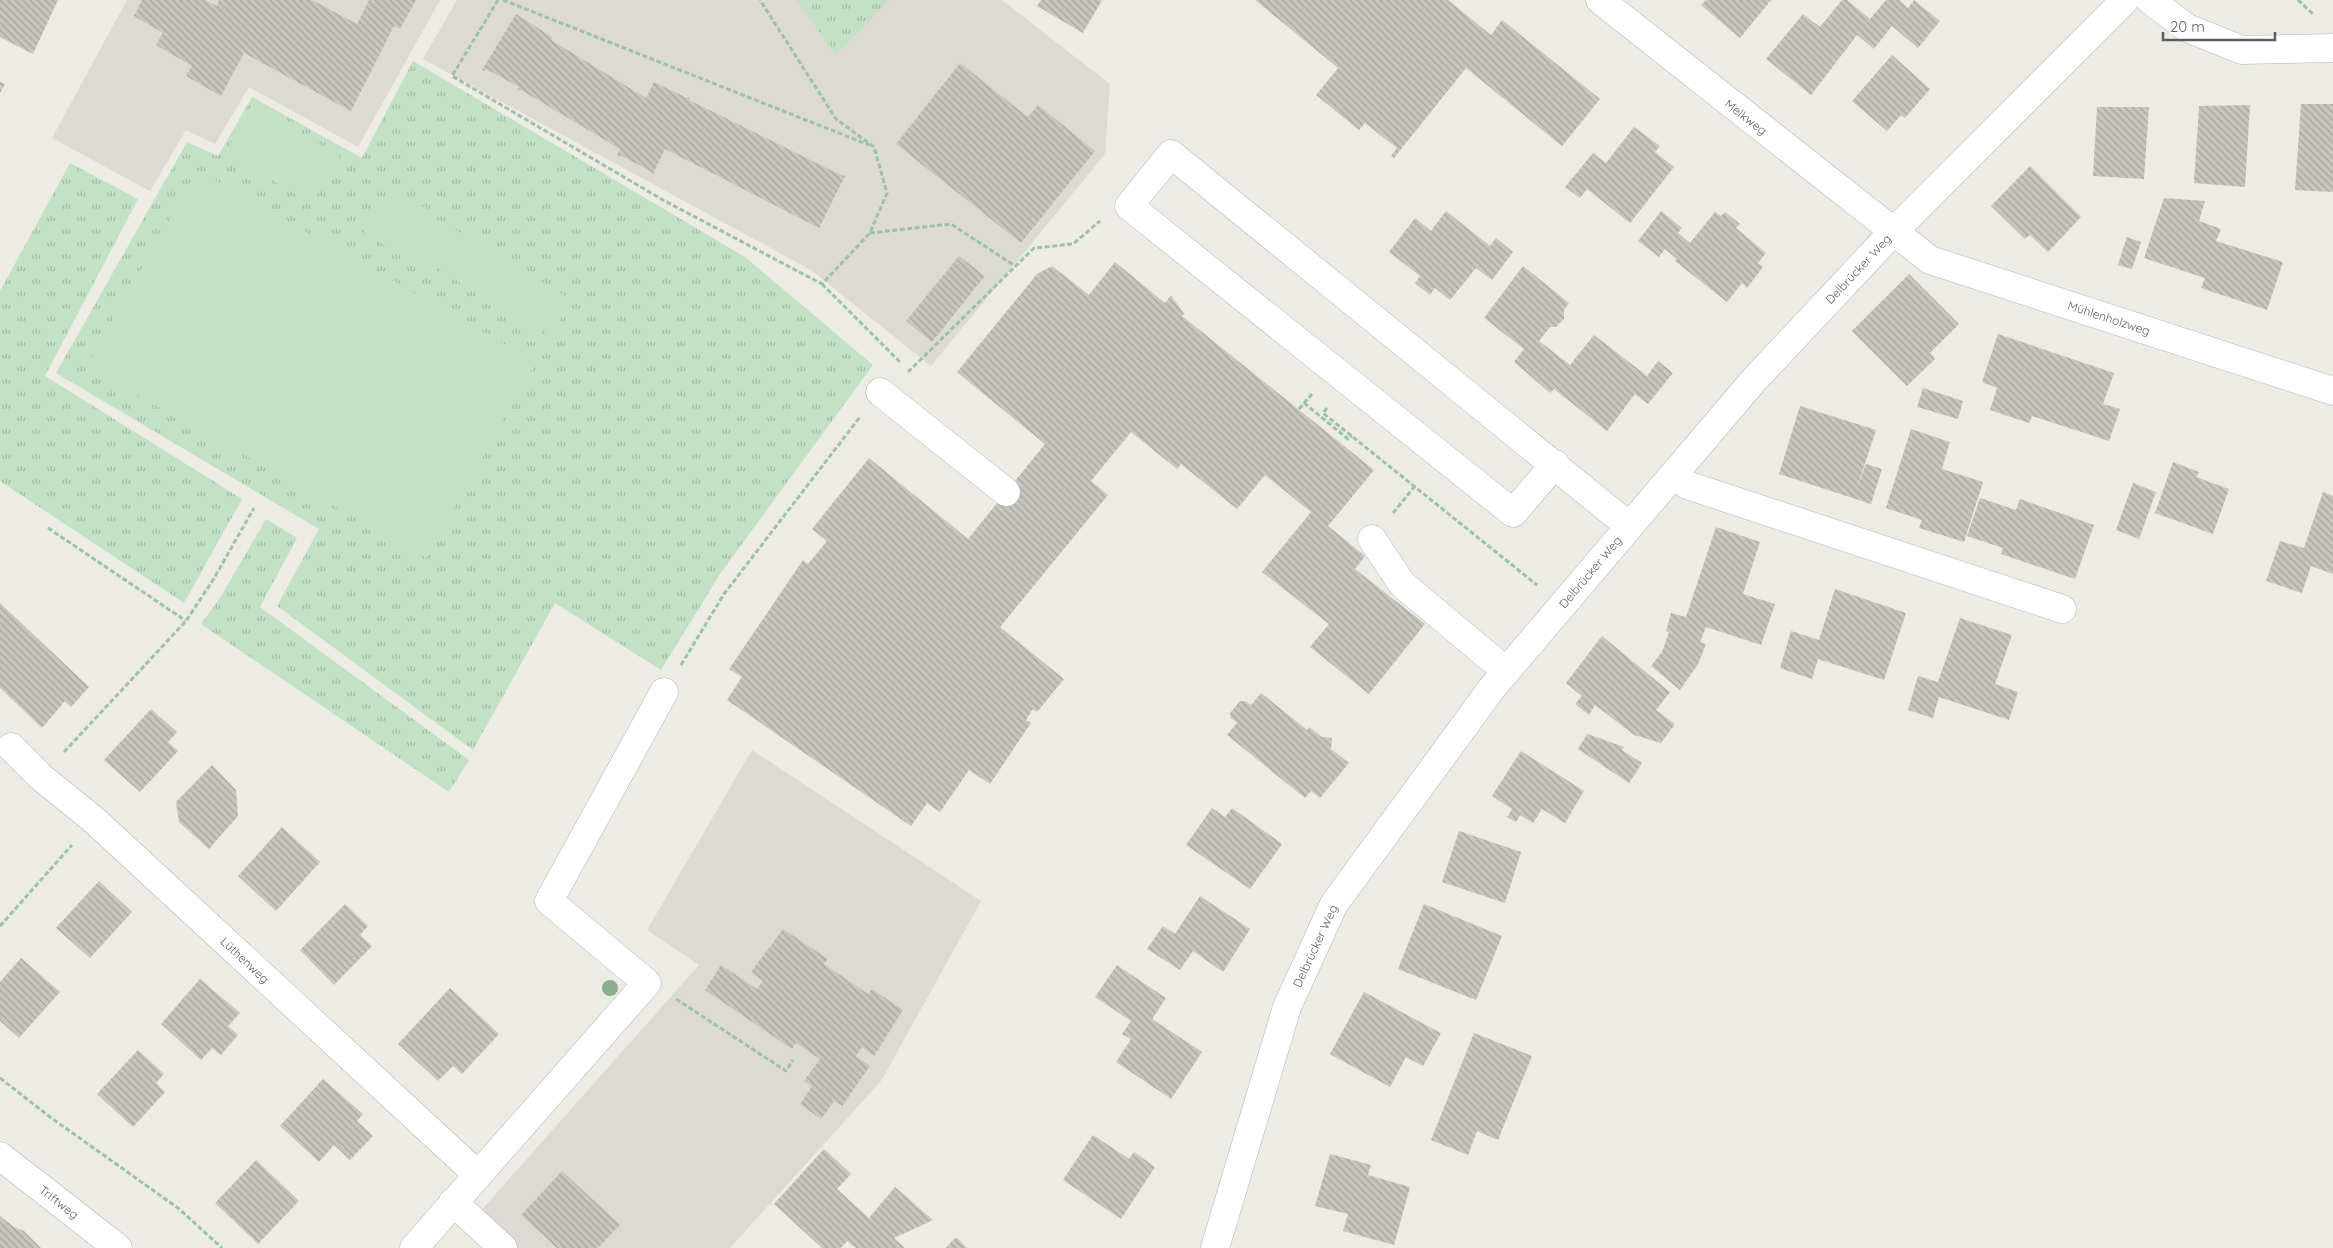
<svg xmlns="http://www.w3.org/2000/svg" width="2333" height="1248" font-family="Quicksand,sans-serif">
<defs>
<pattern id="grass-tufts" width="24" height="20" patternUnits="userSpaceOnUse" patternTransform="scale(1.25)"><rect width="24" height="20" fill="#c3e1c5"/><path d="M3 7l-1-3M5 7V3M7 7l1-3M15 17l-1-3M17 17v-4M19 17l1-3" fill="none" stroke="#a2baa3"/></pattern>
<pattern id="building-back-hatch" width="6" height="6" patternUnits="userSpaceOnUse" patternTransform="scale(1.25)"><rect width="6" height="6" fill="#c8c6c0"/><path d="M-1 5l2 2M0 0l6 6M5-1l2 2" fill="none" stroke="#a6a49f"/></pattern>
</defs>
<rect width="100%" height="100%" fill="#ecebe4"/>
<g fill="#dcdad2">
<path d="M127,0H440L358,147L249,87L215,144L186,130L150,191L52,138Z"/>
<path d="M457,0H1002L1110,84L1105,154L931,366L811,270L423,59Z"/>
<path d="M752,750L981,901L881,1081L730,1248H517L479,1213L699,965L647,930Z"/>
</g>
<g fill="url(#grass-tufts)">
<path d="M796,0H889L836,55Z"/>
<path d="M413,61L745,257L873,365L720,574L661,670L555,603L473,750L277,606L319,529L56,373L187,142L218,156L252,97L362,158Z"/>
<path d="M70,163L138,199L45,376L242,499L184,603L0,481V291Z"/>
<path d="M266,519L297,538L260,607L469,760L449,792L201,624L220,598Z"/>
</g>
<g fill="#c3e1c5">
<path d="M253,106L340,156L312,203L225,153Z"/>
<path d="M197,170L536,362L426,558L87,366Z"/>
<path d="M390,187L436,214L435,218L572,300L551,336L413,254L410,260L363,233Z"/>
</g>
<g fill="url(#building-back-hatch)">
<path d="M0,0H58L33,54L0,37Z"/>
<path d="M142,0H205L217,6L219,0H312L357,24L369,0H416L400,29L394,26L351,111L244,53L221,96L186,76L192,66L156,45L163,33L134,16Z"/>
<path d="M1041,0H1102L1083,33L1037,6Z"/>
<path d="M1255,0H1448L1491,35L1502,20L1600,99L1562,146L1466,68L1394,158L1391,156L1397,148L1365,123L1359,130L1316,95L1338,68Z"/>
<path d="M1706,0H1771L1740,38L1701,5Z"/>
<path d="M1842,0H1847L1870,19L1886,0H1899L1908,8L1914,0L1940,21L1918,48L1892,26L1874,49L1857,35L1811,95L1766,59L1803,14L1820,27Z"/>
<path d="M516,14L552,37L551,40L646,98L654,82L687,98L690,97L689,100L843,176L846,174L819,228L665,149L653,174L651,173L652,172L620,155L619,157L617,155L620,149L521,90H517L519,87L486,69L485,71L482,70Z"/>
<path d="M1892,55L1930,89L1905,118L1901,115L1887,131L1852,101Z"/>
<path d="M960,63L1028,117L1038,105L1095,151L1021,243L896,144Z"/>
<path d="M0,82L5,84L0,93Z"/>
<path d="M2301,104H2333V192L2295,190Z"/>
<path d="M2250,105L2245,187L2194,183L2199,106Z"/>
<path d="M2097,107H2149L2144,179L2093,176Z"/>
<path d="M1634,127L1660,146L1655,152L1674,167L1630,223L1587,189L1580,198L1565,187L1593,153L1606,163Z"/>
<path d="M2030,166L2081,217L2048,252L2030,235L2025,239L1991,206Z"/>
<path d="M2164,198L2205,201L2199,221L2221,229L2216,241L2283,262L2267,310L2201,288L2205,278L2144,258Z"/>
<path d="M1446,211L1490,246L1496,238L1513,252L1492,280L1476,268L1450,300L1435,288L1430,295L1415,283L1420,276L1389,252L1415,218L1431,231Z"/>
<path d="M1661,211L1682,228L1678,233L1690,243L1715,212L1721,216L1725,212L1740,224L1736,228L1766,253L1758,263L1763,267L1747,288L1742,283L1727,302L1675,261L1677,259L1665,249L1659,257L1638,241Z"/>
<path d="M2127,237L2141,242L2132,269L2118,265Z"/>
<path d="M959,256L985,276L932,342L906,321Z"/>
<path d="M1115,262L1165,303L1171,295L1184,314L1182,316L1374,470L1328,526L1365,556L1355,569L1425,624L1369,694L1310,647L1329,624L1262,572L1311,512L1265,475L1237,509L1181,464L1177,469L1131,432L1091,481L1108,495L1000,627L1064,679L1037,712L1033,709L1026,720L1031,723L990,784L969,770L940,812L927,803L911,826L727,700L742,677L729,669L803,560L808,564L827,541L812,529L869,458L968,539L1045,444L957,372L1037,274L1052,266L1089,295Z"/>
<path d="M1523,266L1569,303L1564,310V319L1556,327H1550L1539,341L1570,365L1594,335L1647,376L1658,361L1673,373L1648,404L1635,394L1607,431L1554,389L1550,393L1514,362L1524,349L1484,318Z"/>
<path d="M1909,274L1959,324L1930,353L1935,359L1907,386L1852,331Z"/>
<path d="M1998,334L2114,373L2103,404L2120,409L2109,441L2032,416L2029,423L1990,410L1997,388L1982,382Z"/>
<path d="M1923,388L1963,401L1958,419L1917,407Z"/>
<path d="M1800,406L1876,430L1857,488L1866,464L1882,469L1871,504L1779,474Z"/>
<path d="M1911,429L1950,442L1942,469L1983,482L1964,542L1919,528L1922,520L1886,508Z"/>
<path d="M2173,462L2199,472L2196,477L2229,489L2213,534L2155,513Z"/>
<path d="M2133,483L2156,492L2139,539L2116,530Z"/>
<path d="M2323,492L2333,496V574L2311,566L2302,593L2266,581L2280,541L2304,548Z"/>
<path d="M1980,498L2016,510L2020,499L2094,525L2075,579L2001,554L2003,548L1967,536Z"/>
<path d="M1716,527L1760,542L1743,594L1775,604L1761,645L1706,627L1700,642L1706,644L1698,664L1680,690L1651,666L1662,652L1669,632L1666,631L1671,613L1686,617Z"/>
<path d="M1835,589L1906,613L1884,680L1818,659L1812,679L1780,668L1791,631L1819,640Z"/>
<path d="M0,603L89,687L71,707L65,701L42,728L0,688Z"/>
<path d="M1960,618L2012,635L1995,684L2018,692L2009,720L1939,697L1933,718L1908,710L1918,676L1938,682Z"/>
<path d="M1602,636L1670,692L1656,710L1675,724L1661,743L1634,735L1595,705L1589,715L1575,704L1582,696L1566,683Z"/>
<path d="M1261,693L1307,730L1309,727L1322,737L1332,738L1331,749L1349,763L1320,798L1311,791L1305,798L1227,735L1237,723L1231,718L1230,713L1240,701H1245L1251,705Z"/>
<path d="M151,709L177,732L168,742L178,751L140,792L104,760Z"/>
<path d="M1587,734L1624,747L1622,750L1642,763L1629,783L1578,749Z"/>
<path d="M1521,751L1584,791L1565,823L1542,809L1533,823L1520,815L1516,822L1507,817L1512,809L1492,796Z"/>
<path d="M212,765L236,790L238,816L209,849L179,822L176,802Z"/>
<path d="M1212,808L1225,817L1232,808L1282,844L1250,889L1186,845Z"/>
<path d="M282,827L320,862L276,911L238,876Z"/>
<path d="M1459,831L1521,852L1505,903L1442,882Z"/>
<path d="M99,881L132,912L90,958L56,928Z"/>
<path d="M1200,896L1250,929L1223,972L1193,951L1180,970L1147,949L1163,926L1175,934Z"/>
<path d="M345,904L368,926L360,935L372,946L334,985L300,950Z"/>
<path d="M1424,904L1502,936L1476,1000L1398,969Z"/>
<path d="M783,929L828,959L824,964L868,994L872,989L903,1010L874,1056L862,1047L856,1056L870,1066L842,1106L834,1101L821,1119L800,1104L812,1086L804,1081L820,1059L796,1043L792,1049L705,990L721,965L757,989L763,981L751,972Z"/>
<path d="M21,958L60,992L19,1038L0,1021V982Z"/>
<path d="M1117,965L1166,998L1152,1019L1202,1052L1171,1099L1116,1062L1131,1039L1122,1034L1131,1021L1095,997Z"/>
<path d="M200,979L240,1013L228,1026L238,1035L221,1055L212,1048L201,1060L161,1024Z"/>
<path d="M450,988L499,1034L462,1074L453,1066L438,1081L398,1044Z"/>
<path d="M1364,992L1441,1033L1423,1066L1406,1057L1390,1087L1330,1054Z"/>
<path d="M1474,1033L1532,1056L1498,1140L1477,1131L1468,1155L1431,1140Z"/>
<path d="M138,1050L164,1074L156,1083L165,1092L133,1127L97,1094Z"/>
<path d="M323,1079L363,1114L357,1121L373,1136L350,1160L334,1145L319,1162L280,1126Z"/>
<path d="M1093,1135L1129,1159L1134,1152L1155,1167L1121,1219L1063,1180Z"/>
<path d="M824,1149L851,1174L837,1189L869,1218L895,1187L933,1220L894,1238L905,1248H856L847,1241L841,1248H822L774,1204Z"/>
<path d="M1330,1154L1371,1165L1368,1175L1410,1187L1394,1245L1343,1231L1348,1214L1315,1206Z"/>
<path d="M256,1160L299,1201L258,1244L215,1203Z"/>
<path d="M562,1171L620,1225L598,1248H557L521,1215Z"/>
<path d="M0,1216L14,1227L24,1231L41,1248H0Z"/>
<path d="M956,1237L967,1248H946Z"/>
</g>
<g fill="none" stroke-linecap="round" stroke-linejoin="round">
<defs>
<g id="minor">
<path d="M1600,0L1930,260L2333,391"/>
<path d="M2150,0L2187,28L2242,50L2333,48"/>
<path d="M880,392L1006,492"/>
<path d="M1555,464L1513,513L1129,206L1171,154L1629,526"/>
<path d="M1675,474L1687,485L2062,609"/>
<path d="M1372,539L1402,584L1506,671"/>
<path d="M11,747L41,777L94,820L478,1175"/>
<path d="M0,1156L118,1248"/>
<path d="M453,1202L503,1248"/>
<path d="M414,1248L647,983L549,901L664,692"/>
<path d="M1215,1248L1287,1007L1334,904L1492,688L1754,380L1893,232L2125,0"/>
</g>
</defs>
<use href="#minor" stroke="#b1b3b7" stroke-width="29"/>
<g stroke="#9dc1aa" stroke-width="3" stroke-dasharray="5 2.5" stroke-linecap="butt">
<path d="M498,0L452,76L663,200L822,284L870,233L887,193L874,147L836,119L760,0"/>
<path d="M503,0L869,145"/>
<path d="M2298,0L2313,14"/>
<path d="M870,233L951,224L1015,266"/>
<path d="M822,284L901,363"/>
<path d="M908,372L1034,248L1073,244L1100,221"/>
<path d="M1304,403L1348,439L1352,436"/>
<path d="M1327,408L1323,413L1537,585"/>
<path d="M1299,409L1312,394"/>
<path d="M1393,513L1415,486"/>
<path d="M48,528L186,621"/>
<path d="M681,665L724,594L860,417"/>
<path d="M64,752L186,621L213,580L254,508"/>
<path d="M0,926L72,845"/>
<path d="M676,999L786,1071L793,1060"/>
<path d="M0,1078L50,1117L178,1208L222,1248"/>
</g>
<use href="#minor" stroke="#fff" stroke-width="28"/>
</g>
<circle fill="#8dae8e" cx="610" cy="988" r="8"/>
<g text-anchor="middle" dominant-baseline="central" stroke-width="4" stroke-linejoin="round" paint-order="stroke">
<g font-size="12" fill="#5c5e62" stroke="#fff">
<text transform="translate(1746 117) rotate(38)">Melkweg</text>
<text transform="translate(1858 269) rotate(-47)">Delbrücker Weg</text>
<text transform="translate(2109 318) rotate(18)">Mühlenholzweg</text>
<text transform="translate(1590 572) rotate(-50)">Delbrücker Weg</text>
<text transform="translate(1315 946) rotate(-65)">Delbrücker Weg</text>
<text transform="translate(245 960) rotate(43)">Lüthenweg</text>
<text transform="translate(59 1202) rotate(38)">Triftweg</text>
</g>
</g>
<path d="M2163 32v8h112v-8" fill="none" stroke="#5c5e62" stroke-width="2.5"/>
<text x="2170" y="32" font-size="15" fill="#5c5e62" stroke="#ffffff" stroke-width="4" paint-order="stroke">20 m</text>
</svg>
